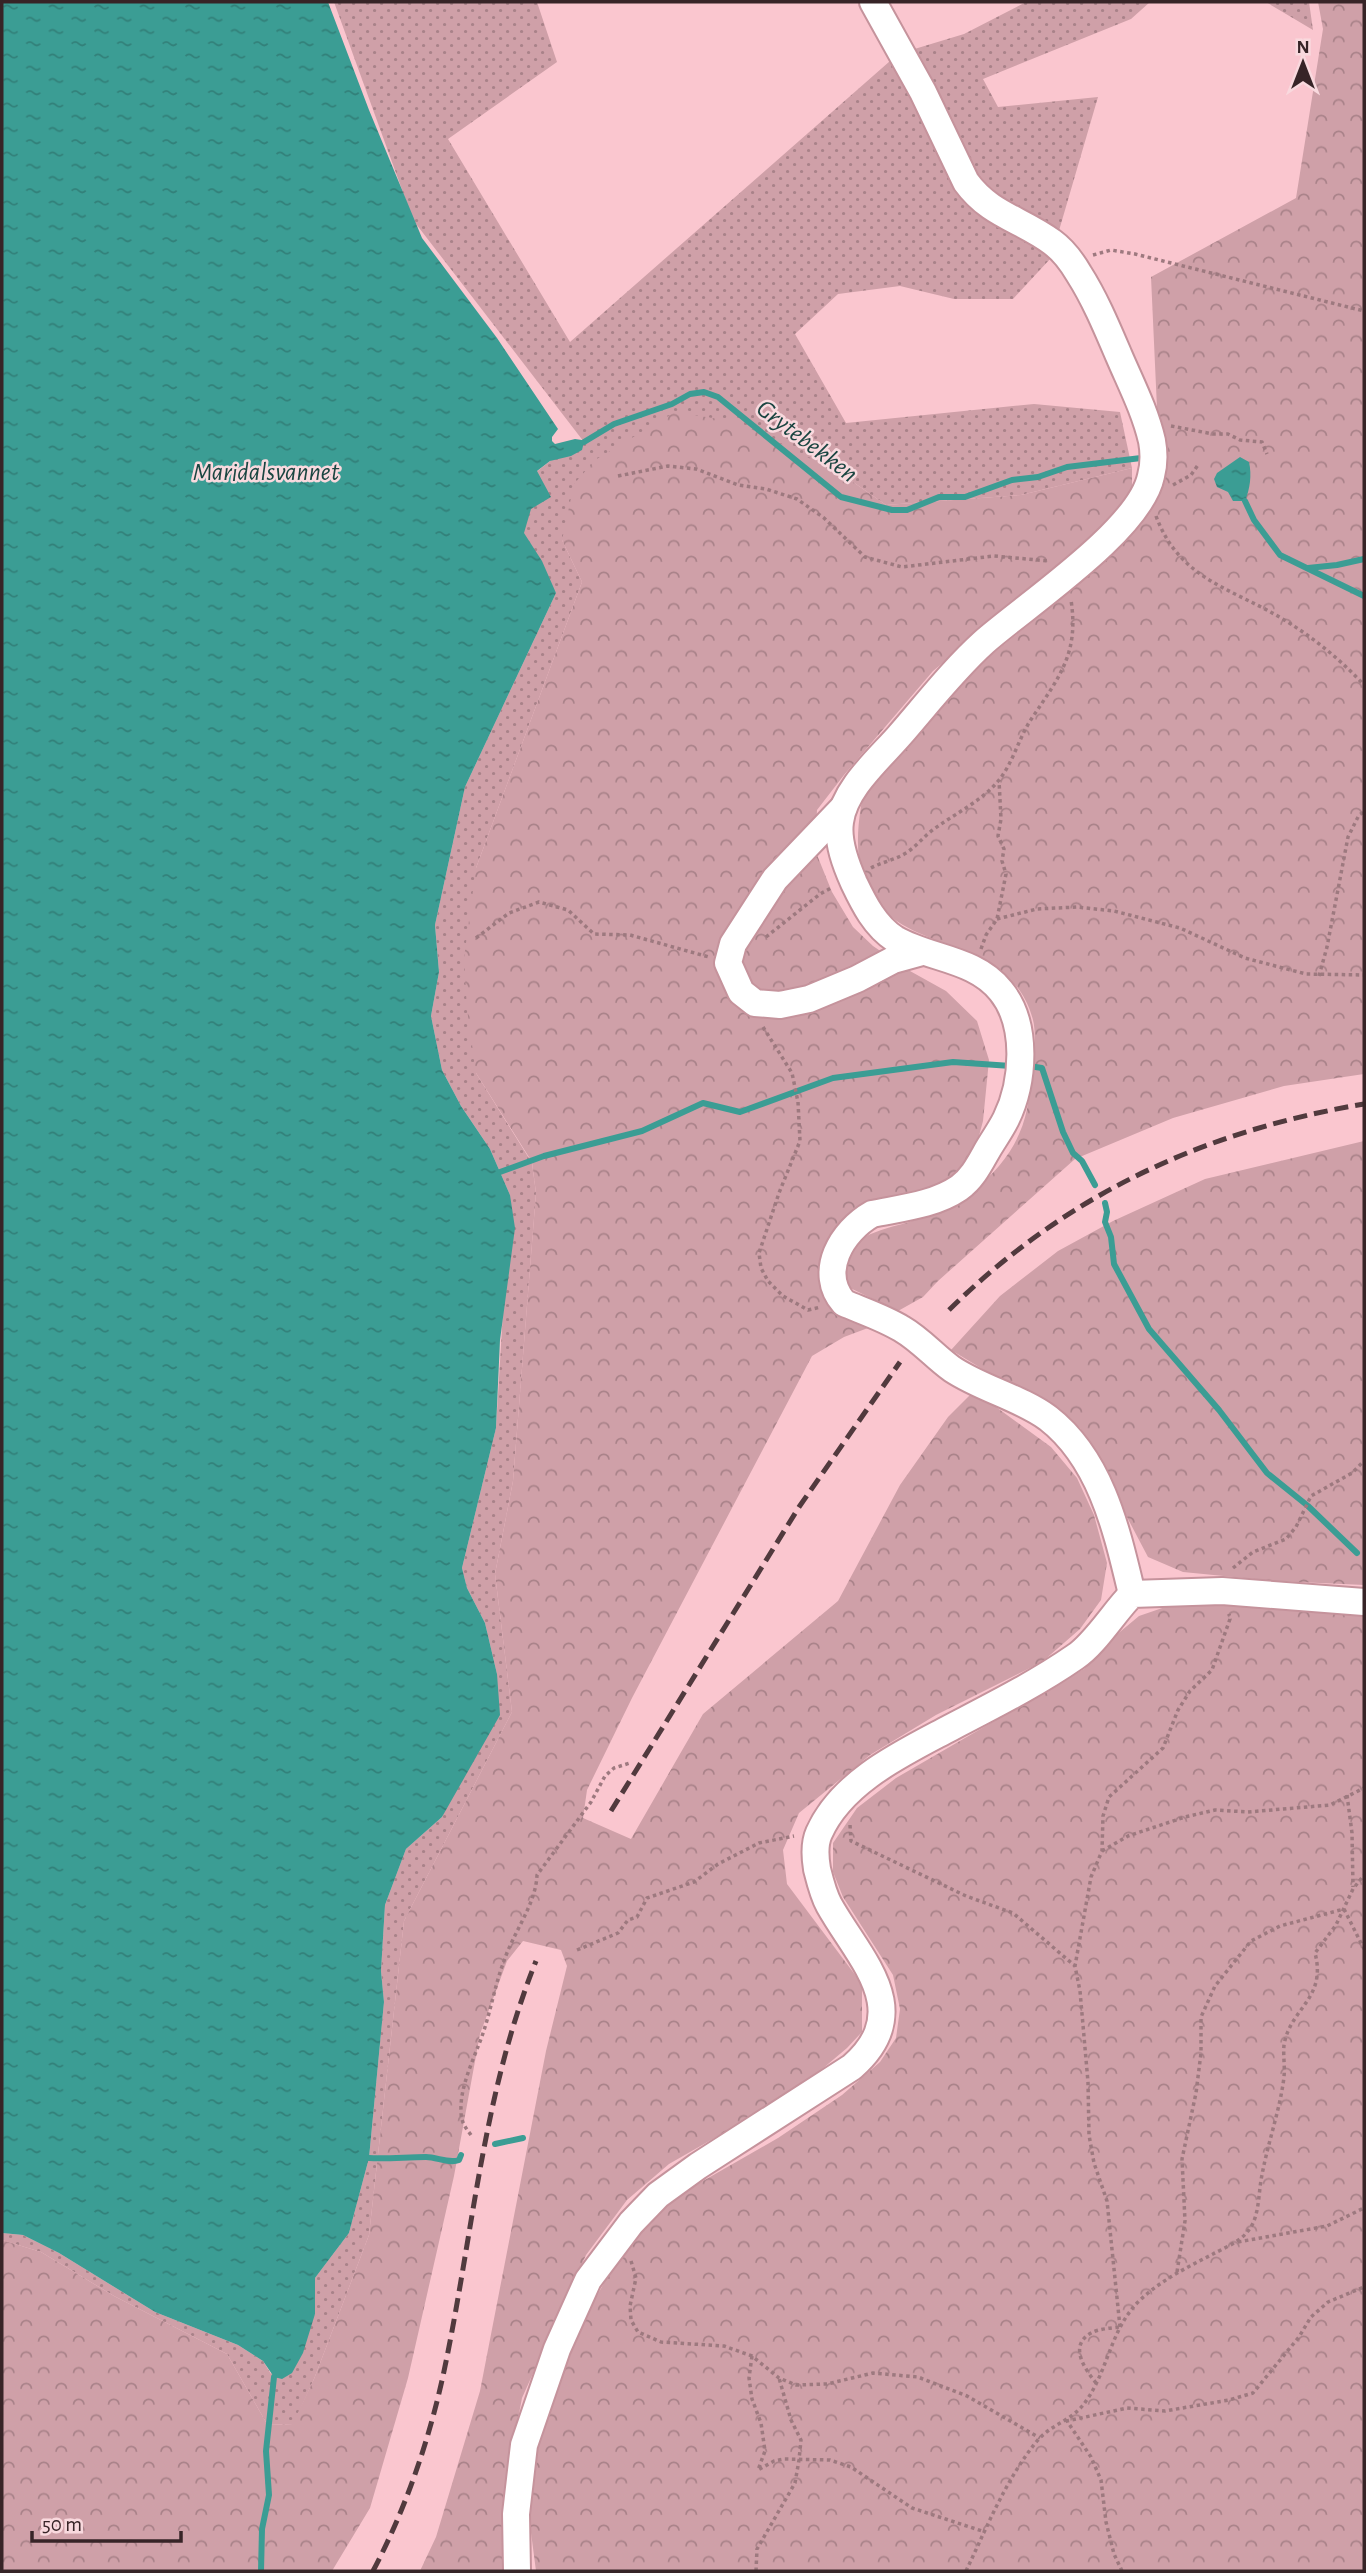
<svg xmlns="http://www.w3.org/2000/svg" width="1366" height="2573" font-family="'Alegreya Sans',sans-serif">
<defs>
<pattern id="grass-dots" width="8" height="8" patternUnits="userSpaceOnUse" patternTransform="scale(1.75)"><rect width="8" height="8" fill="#cfa0a8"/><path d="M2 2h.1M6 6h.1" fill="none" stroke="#a98289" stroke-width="1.8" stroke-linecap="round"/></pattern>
<pattern id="forest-crowns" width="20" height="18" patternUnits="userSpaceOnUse" patternTransform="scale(1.75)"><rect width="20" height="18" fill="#cfa0a8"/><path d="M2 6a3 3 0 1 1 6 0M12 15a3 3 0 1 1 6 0" fill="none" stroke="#a98289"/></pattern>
<pattern id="water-ripples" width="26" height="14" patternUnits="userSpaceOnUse" patternTransform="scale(1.75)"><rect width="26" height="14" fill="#3b9d94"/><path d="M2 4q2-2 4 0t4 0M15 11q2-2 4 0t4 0" fill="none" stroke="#328079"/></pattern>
</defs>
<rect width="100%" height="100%" fill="#fac6cf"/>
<g fill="url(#grass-dots)">
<path d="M334,2H537L557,62L448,139L570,342L898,54L964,34L1026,2H1150L1131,19L983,79L998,107L1098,97L1051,258L1013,299H954L900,286L838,294L795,334L846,423L1034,404L1120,412L1132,468L1021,495L886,505L843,475L562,540L582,582L476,868V1073L532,1163L536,1193L513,1481L495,1574L512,1712L404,1921L369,2235L314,2379L293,2425L267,2424L227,2354L114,2296L41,2252L2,2240V2233L23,2235L59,2253L155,2312L238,2345L263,2361L271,2374L315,2314V2278L349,2233L369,2158L384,2002L381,1971L385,1905L406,1849L442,1817L497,1674L485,1623L467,1588L462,1568L496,1428L510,1195L490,1149L461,1106L442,1070L431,1016L439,972L435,925L465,787L556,593L489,509L563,451L584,442L413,220Z"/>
<path d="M1266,2H1309L1313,30Z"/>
</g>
<g fill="url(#forest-crowns)">
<path d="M1318,2H1364V1074L1284,1086L1173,1118L1075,1159L938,1281L923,1297L898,1311L848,1287L841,1270C844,1263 846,1254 850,1249C864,1232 889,1228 909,1222C964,1204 1015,1168 1027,1109C1031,1088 1038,1039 1033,1020C1004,909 833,978 861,806C864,787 888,762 901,747C920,727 937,705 957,685C994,649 1039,621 1074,583C1105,549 1132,510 1160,474L1151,277L1296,198L1323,29Z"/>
<path d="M675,412L737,422L843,475L886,505L1021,495L1132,468V489L1125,509L1074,555L933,671L844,775L817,810L815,850L832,892L853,927L873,946L910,971L946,991L977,1021L989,1060L983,1121L970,1169L939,1193L886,1205L827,1273L876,1325L844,1337L812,1356L632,1698L587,1790L583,1818L631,1839L703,1714L838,1601L900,1485L948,1417L974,1391L1051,1447L1077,1478L1094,1515L1107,1563L1101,1600L1080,1629L1042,1662L936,1715L870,1755L799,1813L783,1850L787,1884L862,1984V2032L847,2048L795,2092L669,2164L627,2200L586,2255L522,2398L512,2451L507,2571H420L436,2537L480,2391L546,2051L567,1966L561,1950L523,1941L507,1961L480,2034L454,2176L408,2378L370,2508L332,2571H2V2240L41,2252L114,2296L227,2354L267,2424L292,2425L314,2379L369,2235L404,1921L512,1712L495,1574L513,1481L536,1193L532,1162L476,1073L467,1009L464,958L476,868L582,582L562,540L574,484L595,460Z"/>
<path d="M1364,1141V1585L1275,1581L1183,1572L1148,1557L1080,1428L951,1350L1000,1296L1058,1251L1113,1221L1205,1179Z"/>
<path d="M1241,1604L1364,1613V2571H536L530,2525L531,2463L553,2392L584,2319L619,2256L650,2219L682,2193L778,2138L842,2095L880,2062L896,2038L900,2009L893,1975L843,1897L833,1872V1843L857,1808L896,1778L1084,1669L1115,1636L1139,1616L1171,1605Z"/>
</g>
<g fill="url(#water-ripples)">
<path d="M2,2H328L369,110L422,238L497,338L558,429L552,437V441L555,444L575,439L582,440L584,442L582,450L571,456L550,461L537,471L551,497L531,509L524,533L542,561L556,593L465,787L435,925L439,972L431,1016L442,1070L461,1106L490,1149L510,1195L515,1228L500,1340L496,1428L462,1568L467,1588L485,1623L497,1674L500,1715L442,1817L406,1849L385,1905L381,1971L384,2002L369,2158L349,2233L315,2278V2314L303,2353L292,2373L282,2379L274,2377L263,2361L238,2345L155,2312L59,2253L23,2235L2,2233Z"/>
<path d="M1240,457L1249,462C1252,475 1250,489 1245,501H1233L1228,492L1217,487L1214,479L1217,473Z"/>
</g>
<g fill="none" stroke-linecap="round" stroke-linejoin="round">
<g stroke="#3b9d94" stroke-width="6">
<path d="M584,442L614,424L672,404L690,394L704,392L718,397L841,497L892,510H907L939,497H965L1012,480L1038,477L1067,467L1141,458"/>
<path d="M1245,501L1254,520L1280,555L1364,596"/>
<path d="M1308,568L1337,565L1364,559"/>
<path d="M1029,1066L1042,1068L1063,1132L1073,1153L1082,1161L1095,1185"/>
<path d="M500,1172L544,1156L642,1131L703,1103L740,1112L833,1078L953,1062L1011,1066"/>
<path d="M1105,1203L1107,1212L1105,1222L1111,1237L1114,1264L1149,1329L1219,1410L1267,1473L1308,1506L1357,1553"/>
<path d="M495,2144L523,2138"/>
<path d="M369,2158C388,2159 407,2157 426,2157C437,2157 449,2164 459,2160L461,2155"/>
<path d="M261,2571L262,2529L269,2495L266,2451L274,2377"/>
</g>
<defs>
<g id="minor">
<path d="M873,2L923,92L966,182C990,215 1021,219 1052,242C1063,250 1072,262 1079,274C1095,299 1107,328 1119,356C1131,384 1145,411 1152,441C1154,452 1154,465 1151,476C1140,530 1026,605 984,642C953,670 926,705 899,736C878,760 844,789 840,822C837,842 846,865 854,883C864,904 875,926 895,939C929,959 975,958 1001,991C1028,1024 1024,1082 1006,1119C1001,1129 994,1139 988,1149C980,1163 973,1178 959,1188C934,1205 901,1208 872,1214C842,1231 817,1272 844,1303C863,1311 884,1318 902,1329C921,1340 935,1357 952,1369C982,1389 1019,1397 1048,1418C1102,1460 1117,1532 1132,1594"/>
<path d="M843,808L775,879L733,944L728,963L741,992L755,1003L780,1005L809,999L857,979L893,960L922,952"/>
<path d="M517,2571L516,2514L524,2445L557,2349L588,2280L631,2223L658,2195L698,2166L852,2067C917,2010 859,1959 829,1905C823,1894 820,1881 817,1869C815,1857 814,1844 819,1833C842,1781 903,1753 950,1728C992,1706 1036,1684 1075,1657C1095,1644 1114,1612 1132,1594L1222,1591L1364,1602"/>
</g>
</defs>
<use href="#minor" stroke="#c5939c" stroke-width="30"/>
<g stroke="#9d797f" stroke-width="3.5" stroke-dasharray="3.5 3.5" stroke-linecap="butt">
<path d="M1093,255L1111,250L1135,254L1364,311"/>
<path d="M1171,426L1213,434H1228L1240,440L1262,442L1267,454"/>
<path d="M618,476L668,466L696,469L738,485L766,489L797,499L824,518L865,557L902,567L994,556L1049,561"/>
<path d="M1173,485L1191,475L1198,465"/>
<path d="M1156,516C1180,581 1233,588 1286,621C1315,639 1341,660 1364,685"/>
<path d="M871,868C882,862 895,860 906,853C917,846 924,836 934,829C956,813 982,801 999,780C1013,763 1019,737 1032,718C1060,676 1079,653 1071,600"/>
<path d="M997,919L1037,909L1077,907L1114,911L1180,928L1245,958L1306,974L1364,975"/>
<path d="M766,937L820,894L833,887"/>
<path d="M476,938L509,913L539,902L568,910L594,934L630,935L709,957"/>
<path d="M981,949L986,935L997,919L1006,874L1002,861L1004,849L998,836L1001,819L999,780"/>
<path d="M1319,976L1327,947L1348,837L1359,815L1364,812"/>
<path d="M763,1027L792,1073L798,1102L800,1141L779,1193L759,1253L761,1268L768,1281L783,1296L808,1310L821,1307"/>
<path d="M1233,1568L1253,1552L1286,1539L1296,1527L1311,1496L1352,1473L1364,1461"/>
<path d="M1347,1795L1352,1833L1353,1887"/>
<path d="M850,1825L851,1841L966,1896L1013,1913L1075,1966"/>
<path d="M1102,1851L1128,1836L1185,1817L1215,1810L1248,1812L1330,1805L1364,1788"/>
<path d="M1344,1909L1364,1949"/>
<path d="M577,1950L618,1933L628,1920L637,1917L647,1898L694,1882L718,1864L759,1843L794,1836"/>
<path d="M471,2135C465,2127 461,2122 461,2111C460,2089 471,2065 479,2044C490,2017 494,1987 504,1961C513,1933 536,1904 537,1875L591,1802L605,1776L614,1768L630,1763"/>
<path d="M1238,2242L1327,2226L1364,2208"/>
<path d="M631,2261L636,2278L630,2306L631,2320L638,2332L661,2342L724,2346L752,2356L779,2378L796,2385L827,2384L873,2373L918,2377L967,2396L1040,2438"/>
<path d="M1177,2272L1185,2221L1182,2159L1196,2093L1201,2053V2017L1215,1986L1251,1941L1280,1926L1344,1909"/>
<path d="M1120,2327L1107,2201L1094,2163L1089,2135L1088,2082L1080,1991L1075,1966L1091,1877L1102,1851L1103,1816L1109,1797L1163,1748L1178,1710L1190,1691L1212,1670L1230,1619L1229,1614"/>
<path d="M752,2356L749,2378L752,2399L761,2423L765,2451L758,2470L774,2461L784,2459L830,2460L851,2467L912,2508L985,2532"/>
<path d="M1096,2383C1085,2369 1068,2346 1091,2333C1098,2329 1111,2328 1120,2327"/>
<path d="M756,2571L757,2549L795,2483L799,2460L801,2440L791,2420L779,2378"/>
<path d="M966,2571C987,2527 1006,2479 1037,2441C1051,2424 1074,2420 1086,2401C1108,2370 1110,2332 1137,2303C1159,2281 1186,2268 1213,2254C1224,2248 1240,2242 1248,2231C1260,2217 1258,2193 1262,2175C1268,2142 1280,2110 1284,2077C1285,2066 1283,2055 1284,2045C1290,2008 1327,1999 1315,1953L1336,1925L1353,1889L1364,1875"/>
<path d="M1122,2571L1114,2554L1106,2522L1101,2480L1091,2457L1067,2421L1127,2408L1165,2411L1229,2400L1253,2393L1299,2337L1311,2317L1328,2302L1364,2287"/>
</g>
<use href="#minor" stroke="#fff" stroke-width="26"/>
<g stroke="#513a3e" stroke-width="5" stroke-dasharray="14 7" stroke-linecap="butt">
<path d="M949,1310C1066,1195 1203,1131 1364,1104"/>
<path d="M611,1811L799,1507L900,1362"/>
<path d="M373,2571C405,2510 428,2444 443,2376C473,2236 482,2096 536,1961"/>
</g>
</g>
<g text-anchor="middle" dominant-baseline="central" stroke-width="5" stroke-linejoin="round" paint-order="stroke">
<g font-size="26" font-style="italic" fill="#1a4541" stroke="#f9d9de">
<text transform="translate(807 441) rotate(37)">Grytebekken</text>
<text x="266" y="472">Maridalsvannet</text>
</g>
</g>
<rect width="1366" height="2573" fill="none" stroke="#372427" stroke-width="7"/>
<g transform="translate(1303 63)" stroke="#f9d9de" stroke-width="5" paint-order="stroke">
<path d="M0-5L12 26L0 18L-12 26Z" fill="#372427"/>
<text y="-10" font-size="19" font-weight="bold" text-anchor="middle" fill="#372427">N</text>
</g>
<path d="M32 2531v10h149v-10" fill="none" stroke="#372427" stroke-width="3.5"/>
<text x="42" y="2531" font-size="21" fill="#372427" stroke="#f9d9de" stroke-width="5" paint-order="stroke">50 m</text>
</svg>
